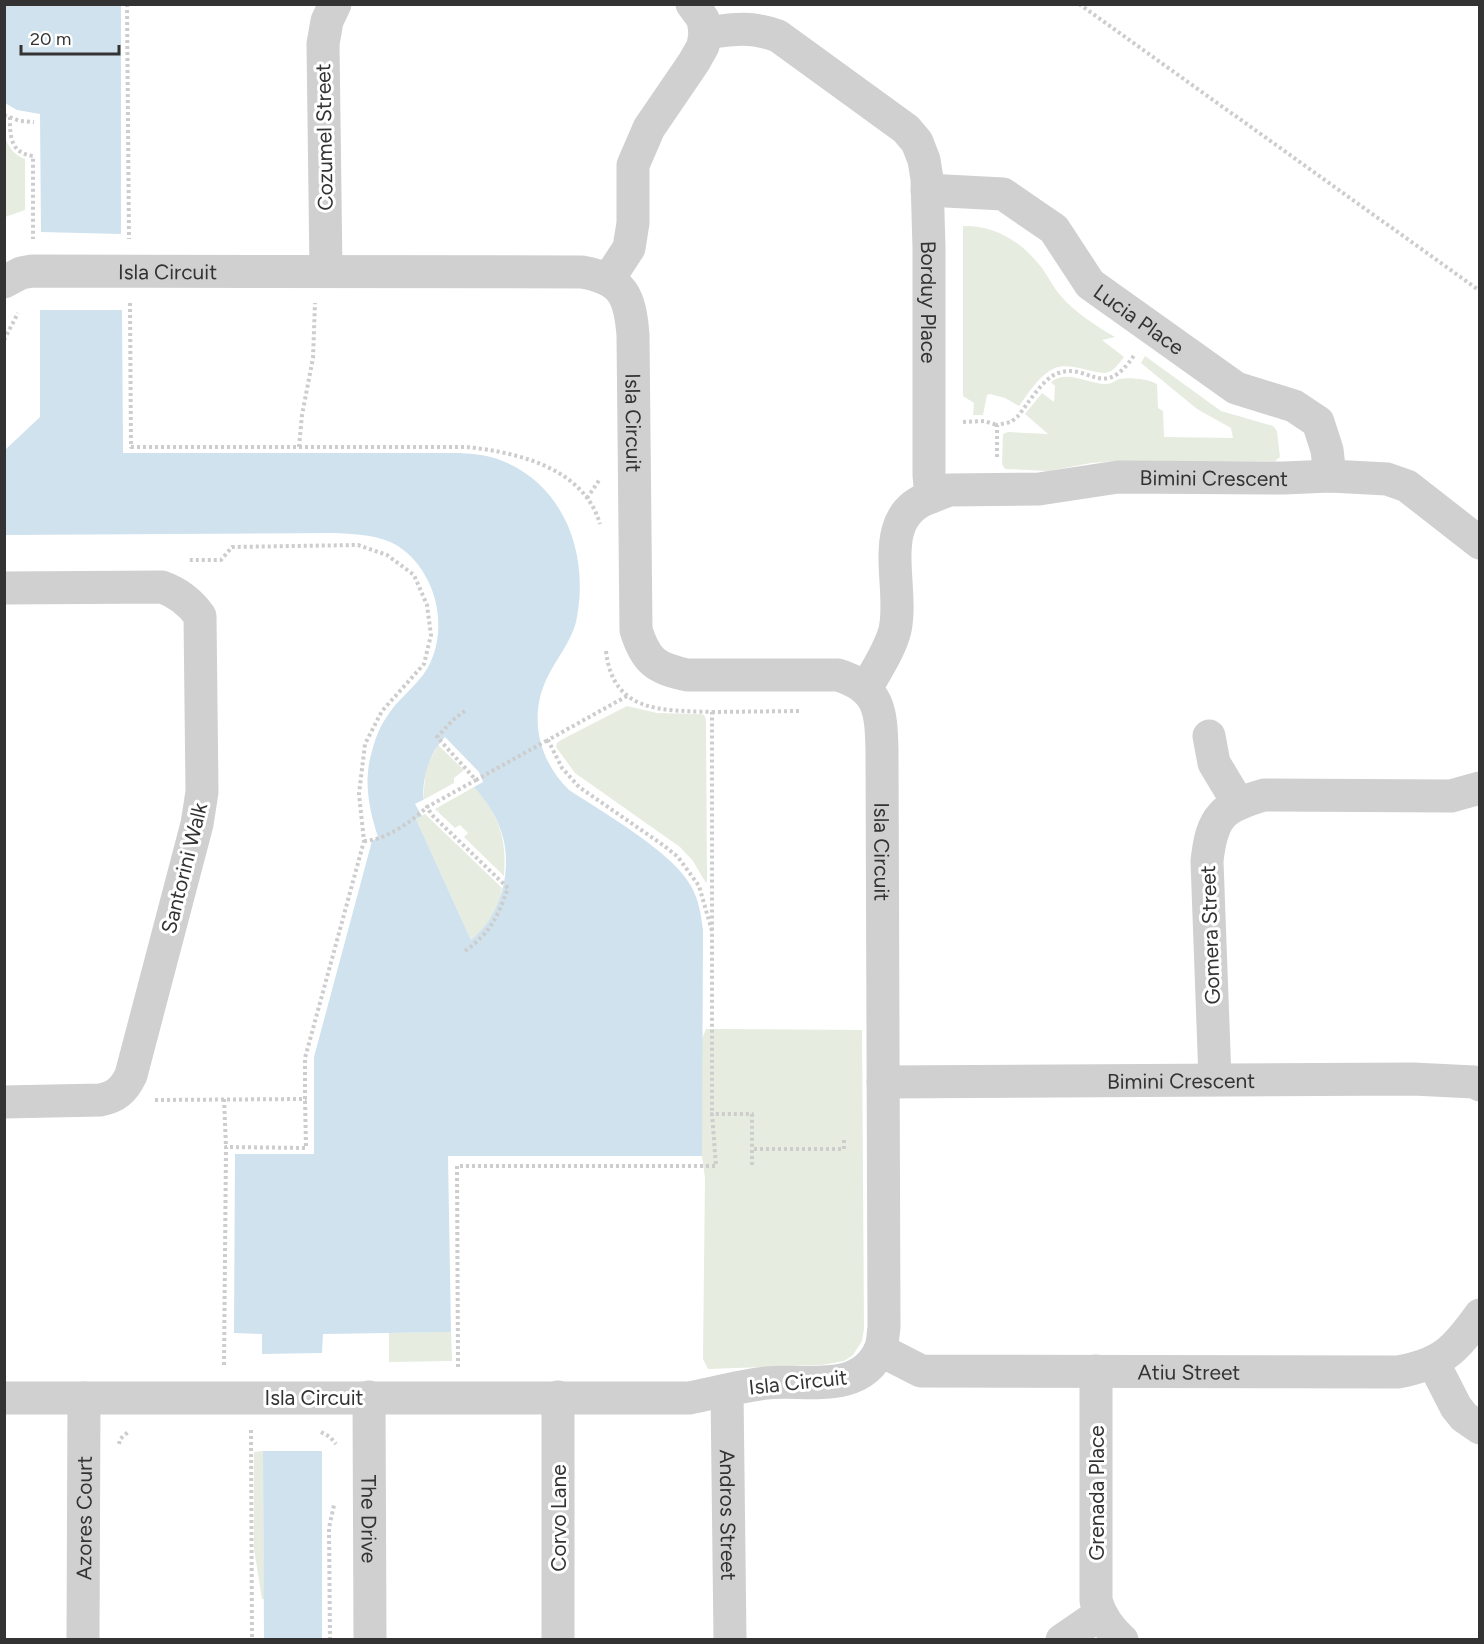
<svg xmlns="http://www.w3.org/2000/svg" width="1484" height="1644" font-family="Figtree,sans-serif">
<rect width="100%" height="100%" fill="#fff"/>
<g fill="#e6ecdf">
<path d="M4,134C8,146 13,155 25,159V210L5,217Z"/>
<path d="M963,226C995,225 1022,242 1042,268C1048,276 1053,287 1060,295C1074,312 1096,326 1115,337L1102,340L1124,357C1120,362 1116,368 1111,371C1100,378 1073,361 1055,368C1039,375 1029,393 1019,406L1005,398L990,394L987,395L983,415H973L974,403L963,396Z"/>
<path d="M1145,356L1221,411L1273,426L1277,431L1280,457L1275,461H1116L1091,463L1049,471L1005,469L1002,464L1003,434L1008,432L1048,434L1025,414L1042,393L1054,402L1055,386L1051,382C1067,369 1088,384 1106,384C1112,384 1114,381 1119,379C1130,377 1148,379 1157,384L1158,408L1163,411L1164,437L1233,438L1231,428L1197,409L1141,363Z"/>
<path d="M627,706L657,713L700,714L704,715L706,719L707,881L706,883L693,861L680,847L575,773L556,747L557,743L561,740Z"/>
<path d="M438,745L464,770L454,778V783L423,800L426,767Z"/>
<path d="M474,787C499,815 507,838 504,876L464,837L468,833L460,825L455,828L435,809Z"/>
<path d="M425,814L502,888C499,908 487,928 471,940L416,819Z"/>
<path d="M706,1029L862,1030L864,1329L862,1341L853,1355L844,1361L822,1365L708,1369L703,1359L705,1178L702,1156L701,1041Z"/>
<path d="M451,1332L452,1361L389,1362V1333Z"/>
<path d="M263,1451L264,1599H262L254,1549V1452Z"/>
</g>
<g fill="#cfe2ee" fill-rule="evenodd">
<path d="M5,4L121,5V234L41,232L40,114L17,110L5,103Z"/>
<path d="M40,310H122L123,453H460C473,454 488,455 500,460C566,485 590,557 576,622C571,642 556,659 547,678C528,717 539,761 569,790C601,811 674,853 691,886C699,900 701,915 703,930L702,1156H448L451,1332L323,1334L322,1353L262,1354V1334L234,1333L235,1154H314V1057L372,841L378,837C369,809 363,781 372,751C375,740 379,728 386,718C397,699 416,687 427,669C450,629 437,572 398,546C380,535 356,534 336,533L5,535V450L40,417ZM445,737L479,772L483,782L474,787C486,801 497,816 502,834C513,869 501,917 471,940L416,819L422,816L415,804L423,800C423,776 428,755 445,737Z"/>
<path d="M263,1451H322V1639H264Z"/>
</g>
<g fill="none" stroke-linecap="round" stroke-linejoin="round">
<g stroke="#cdcdcd" stroke-width="4" stroke-dasharray="3 3" stroke-linecap="butt">
<path d="M127,4L129,239"/>
<path d="M1079,4L1480,291"/>
<path d="M4,115L20,121L34,122"/>
<path d="M10,117C10,136 10,153 33,156V239"/>
<path d="M130,303L131,447H466C517,452 584,468 600,524"/>
<path d="M4,340L18,313"/>
<path d="M963,422L984,421L997,425"/>
<path d="M299,447L302,415L313,358L315,303"/>
<path d="M997,457V425L1011,422L1018,416C1027,405 1043,379 1056,374C1090,360 1102,404 1135,354"/>
<path d="M587,498L600,479"/>
<path d="M606,651C613,714 663,710 712,712V931"/>
<path d="M627,696L548,740L562,768L579,787L663,845L678,857L699,886L712,931V1114"/>
<path d="M712,712L799,711"/>
<path d="M476,780L548,740"/>
<path d="M364,841C386,840 411,822 427,807"/>
<path d="M465,951C490,933 498,917 508,888L432,815L427,807L476,780L437,737L453,720L467,709"/>
<path d="M224,1099L226,1147"/>
<path d="M155,1100L305,1099V1058L364,841L359,794L365,744L382,711L424,664L431,635L427,605L414,575L387,555L358,545L232,547L221,560H188"/>
<path d="M752,1165V1149H844V1138"/>
<path d="M224,1365L226,1147L306,1148L305,1099"/>
<path d="M458,1367L457,1166H716L712,1114H752V1149"/>
<path d="M251,1430L252,1640"/>
<path d="M321,1432L330,1437L336,1444"/>
<path d="M119,1444L120,1439L128,1432"/>
<path d="M330,1640L329,1528L334,1505"/>
</g>
<g stroke="#d0d0d0" stroke-width="33">
<path id="s1" d="M705,33C734,29 751,26 778,36L906,129L917,142L924,160L927,179L929,248V475L931,497C873,516 905,585 895,630C890,650 876,670 866,689"/>
<path id="s2" d="M927,190L1003,194L1054,229L1090,284L1236,388L1294,406L1318,422L1327,450L1330,476"/>
<path d="M326,271L323,44L327,21L335,4"/>
<path d="M608,280L629,248L633,223V165L649,128L694,62L703,46L705,33L703,19L692,4"/>
<path id="s3" d="M4,282L21,273L32,271L582,272C623,279 630,296 633,335L636,630C646,662 656,668 687,675H838C880,688 881,711 882,750L884,1327C883,1334 883,1344 880,1350C860,1395 805,1379 766,1383C741,1386 714,1393 689,1398H4"/>
<path id="s4" d="M931,497L949,490L1039,489L1118,477L1284,478L1330,476L1387,479L1407,486L1480,543"/>
<path d="M4,588L162,587C179,593 190,602 200,616L202,792L197,824L131,1075C124,1090 116,1097 100,1100L4,1102"/>
<path d="M1209,736L1214,763L1238,803"/>
<path d="M1215,1079L1207,861C1212,816 1222,807 1264,795L1451,796L1480,788"/>
<path id="s5" d="M883,1082L1413,1079L1474,1082L1480,1085"/>
<path id="s6" d="M880,1350L921,1371L1398,1372C1442,1364 1455,1350 1480,1315"/>
<path d="M1433,1362L1456,1407L1464,1417L1480,1428"/>
<path d="M1096,1371V1601C1101,1617 1109,1629 1122,1640"/>
<path id="s7" d="M727,1391L730,1640"/>
<path id="s8" d="M369,1397L370,1640"/>
<path d="M558,1397V1640"/>
<path id="s9" d="M83,1640L84,1398"/>
<path d="M1062,1640L1100,1614"/>
</g>
</g>
<g text-anchor="middle" dominant-baseline="central" stroke-width="6" stroke-linejoin="round" paint-order="stroke">
<g font-size="21" fill="#333" stroke="#fff">
<text transform="translate(324 137) rotate(-91)">Cozumel Street</text>
<text stroke="none"><textPath href="#s3" startOffset="166">Isla Circuit</textPath></text>
<text stroke="none"><textPath href="#s1" startOffset="411">Borduy Place</textPath></text>
<text stroke="none"><textPath href="#s2" startOffset="264">Lucia Place</textPath></text>
<text stroke="none"><textPath href="#s3" startOffset="759">Isla Circuit</textPath></text>
<text stroke="none"><textPath href="#s4" startOffset="285">Bimini Crescent</textPath></text>
<text stroke="none"><textPath href="#s3" startOffset="1388">Isla Circuit</textPath></text>
<text transform="translate(184 868) rotate(-76)">Santorini Walk</text>
<text transform="translate(1210 935) rotate(-92)">Gomera Street</text>
<text stroke="none"><textPath href="#s5" startOffset="298">Bimini Crescent</textPath></text>
<text stroke="none"><textPath href="#s6" startOffset="314">Atiu Street</textPath></text>
<text transform="translate(798 1382) rotate(-6)">Isla Circuit</text>
<text x="314" y="1397">Isla Circuit</text>
<text transform="translate(1096 1493) rotate(-90)">Grenada Place</text>
<text stroke="none"><textPath href="#s7" startOffset="124">Andros Street</textPath></text>
<text stroke="none"><textPath href="#s8" startOffset="122">The Drive</textPath></text>
<text transform="translate(558 1518) rotate(-90)">Corvo Lane</text>
<text stroke="none"><textPath href="#s9" startOffset="122">Azores Court</textPath></text>
</g>
</g>
<rect width="1484" height="1644" fill="none" stroke="#333333" stroke-width="12"/>
<path d="M21 45v9h98v-9" fill="none" stroke="#333333" stroke-width="3"/>
<text x="30" y="45" font-size="18" fill="#333333" stroke="#ffffff" stroke-width="4.5" paint-order="stroke">20 m</text>
</svg>
